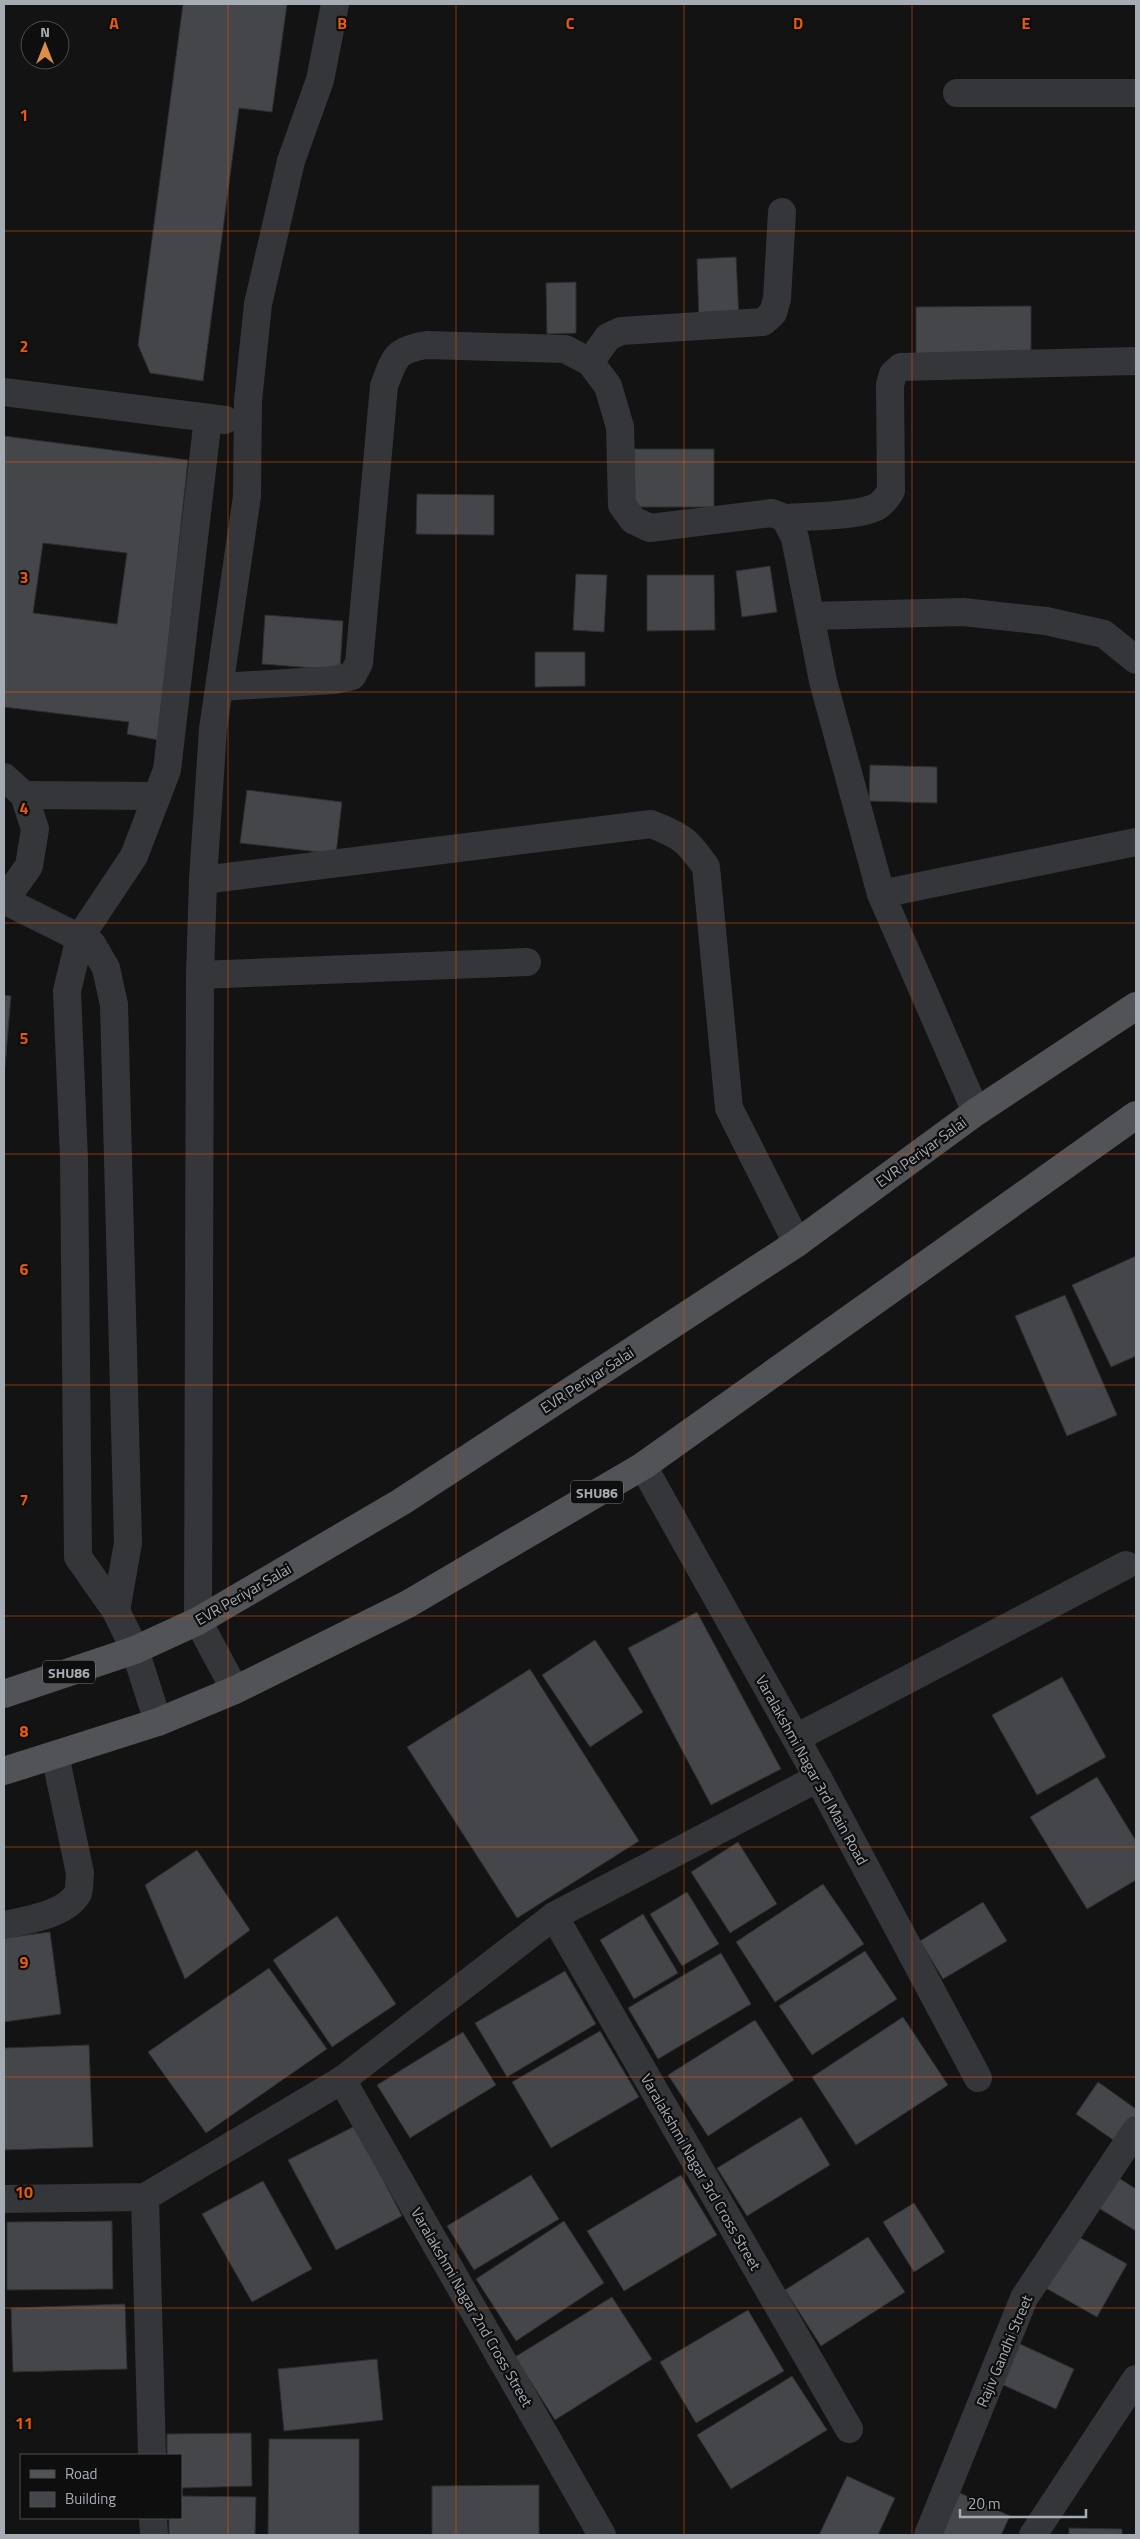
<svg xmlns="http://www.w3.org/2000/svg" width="1140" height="2539" font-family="'Titillium Web',sans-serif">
<rect width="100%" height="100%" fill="#131314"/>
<g fill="#454649" stroke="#2d2e30" fill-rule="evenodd">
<path d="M183,4H287L272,112L239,108L203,381L150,373L138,345Z"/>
<path d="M736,257L739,319L699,320L697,259Z"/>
<path d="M576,282V333L547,334L546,283Z"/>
<path d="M1031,306V357L916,358V307Z"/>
<path d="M4,436L188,460L158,740L127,734L129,722L4,707ZM43,543L127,553L117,624L33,613Z"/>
<rect x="634" y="449" width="80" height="58"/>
<path d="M417,494L494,495V535L416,534Z"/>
<path d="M770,566L777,612L742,617L736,571Z"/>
<path d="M576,574L607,575L604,632L573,630Z"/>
<path d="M647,575H714L715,630L647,631Z"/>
<path d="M265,615L343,621L340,670L262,664Z"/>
<path d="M535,652H585V686L535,687Z"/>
<path d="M870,765L937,767V803L869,801Z"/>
<path d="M247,790L342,802L336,854L240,843Z"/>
<path d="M4,995L11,996L5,1067H4Z"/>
<path d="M1136,1256V1356L1111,1367L1072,1285Z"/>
<path d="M1065,1295L1117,1415L1067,1436L1015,1316Z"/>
<path d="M697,1612L781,1769L711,1805L628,1648Z"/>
<path d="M595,1640L643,1712L590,1747L542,1675Z"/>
<path d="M530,1669L639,1841L517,1918L407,1747Z"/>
<path d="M1062,1677L1106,1757L1037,1795L992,1715Z"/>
<path d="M1097,1777L1136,1841V1880L1087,1909L1030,1817Z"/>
<path d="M738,1842L777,1904L730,1933L691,1872Z"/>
<path d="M197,1850L250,1930L185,1979L145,1885Z"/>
<path d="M823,1884L864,1944L775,2002L736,1942Z"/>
<path d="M687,1892L719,1944L682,1966L650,1914Z"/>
<path d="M983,1902L1007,1941L943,1979L920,1941Z"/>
<path d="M643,1914L678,1973L634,1999L600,1940Z"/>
<path d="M337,1916L396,2004L332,2047L273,1960Z"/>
<path d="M50,1932L61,2014L4,2022V1938Z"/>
<path d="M865,1951L897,1999L812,2055L779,2006Z"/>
<path d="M721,1953L751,2004L658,2059L628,2008Z"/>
<path d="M269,1968L327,2049L206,2133L148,2052Z"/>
<path d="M565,1971L596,2024L507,2077L475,2023Z"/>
<path d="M903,2017L948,2085L856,2145L812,2077Z"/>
<path d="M755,2020L794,2080L708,2136L668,2075Z"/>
<path d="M600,2031L639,2097L551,2148L512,2082Z"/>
<path d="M463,2032L496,2085L410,2138L377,2085Z"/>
<path d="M89,2045L93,2147L4,2150V2048Z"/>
<path d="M1098,2082L1136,2109V2120L1119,2144L1076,2114Z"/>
<path d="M801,2117L830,2165L747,2216L717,2168Z"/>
<path d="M355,2126L402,2216L336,2250L288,2160Z"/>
<path d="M1111,2173L1136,2189V2231L1092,2204Z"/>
<path d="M531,2175L559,2219L474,2270L447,2226Z"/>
<path d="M681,2175L717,2235L624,2291L587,2231Z"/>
<path d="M263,2181L312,2269L252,2302L202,2214Z"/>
<path d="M914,2203L945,2252L914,2272L883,2222Z"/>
<path d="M112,2221L113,2289L7,2290V2222Z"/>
<path d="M564,2221L604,2283L516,2341L476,2279Z"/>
<path d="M1072,2233L1127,2264L1097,2317L1042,2286Z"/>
<path d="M868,2237L905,2292L821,2346L785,2290Z"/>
<path d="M612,2297L652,2359L555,2420L515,2357Z"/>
<path d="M125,2304L127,2369L13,2372L11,2308Z"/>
<path d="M748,2310L784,2371L696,2423L660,2362Z"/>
<path d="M1018,2343L1074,2369L1056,2409L999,2383Z"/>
<path d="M377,2359L383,2420L284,2431L278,2369Z"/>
<path d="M792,2376L827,2430L731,2489L697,2435Z"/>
<path d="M251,2433L252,2486L181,2488V2455H167V2434Z"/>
<path d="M269,2439H359V2535H268Z"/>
<path d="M847,2476L895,2498L878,2535H819Z"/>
<path d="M539,2485V2535H432V2486Z"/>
<path d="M960,2493L1010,2516L1001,2535H940Z"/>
<path d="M181,2496L256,2497L255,2535H169V2518H181Z"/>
<path d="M1069,2528L1122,2529V2535H1069Z"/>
</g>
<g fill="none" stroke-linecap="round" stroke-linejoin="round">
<g stroke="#343639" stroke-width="28">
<path d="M957,93H1136"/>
<path d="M590,362L608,337L621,331L763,322L773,313L777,299L782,212"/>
<path d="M4,392L225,420"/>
<path d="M785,518C808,516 860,517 878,506C884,502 887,497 891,491L890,385L893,374L901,367L1136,361"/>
<path d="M811,616L963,612L1046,621L1104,634L1136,660"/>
<path d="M220,687L334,680L352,676L359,663L384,386C395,357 395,350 427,345L565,349L590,362L608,386L620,427L622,505L633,520L650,528L772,513L785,518L795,538L823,681L881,894L976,1112"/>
<path d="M4,777L24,795L35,829L29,866L4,901"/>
<path d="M24,795L157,796"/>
<path d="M203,880L651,824C682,836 687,840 706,867L729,1108L797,1243"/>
<path d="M881,894L1136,842"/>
<path d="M6,901L92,944L106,968L114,1005L128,1543L116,1611"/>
<path d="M200,975L527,962"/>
<path d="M643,1466L818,1778L978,2078"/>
<path d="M235,1690L198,1621L200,975L203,880L213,729L247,496L248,401L258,304L291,161L320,80L335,4"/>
<path d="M158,1722L135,1650L116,1611L78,1557L74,1159L67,991L80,937L134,856L167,770L208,418"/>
<path d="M796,1738L1126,1565"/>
<path d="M554,1916L849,2429"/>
<path d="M4,1925C26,1920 66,1915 78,1893C80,1888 79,1879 80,1873L55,1755"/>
<path d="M342,2080L602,2535"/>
<path d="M145,2197L152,2455"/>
<path d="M4,2199L145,2197L342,2080L554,1916L818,1778"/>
<path d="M153,2518L154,2535"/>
<path d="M928,2535L1024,2298L1136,2130"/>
<path d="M1033,2535L1136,2379"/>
</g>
<g stroke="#515357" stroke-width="28">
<path d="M4,1694L135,1650L198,1621L401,1502L797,1243L976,1112L1136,1006"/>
<path d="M4,1771L158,1722L235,1690L408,1604L643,1466L1136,1115"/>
</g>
</g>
<path fill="none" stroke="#e8590c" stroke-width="1" stroke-opacity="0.55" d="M228,4V2535M456,4V2535M684,4V2535M912,4V2535M4,231H1136M4,462H1136M4,692H1136M4,923H1136M4,1154H1136M4,1385H1136M4,1616H1136M4,1847H1136M4,2077H1136M4,2308H1136"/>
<g text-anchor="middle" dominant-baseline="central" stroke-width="4.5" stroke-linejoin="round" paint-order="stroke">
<g fill="#0e0e0f" stroke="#787d82" stroke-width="1">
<rect x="571" y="1480.5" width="52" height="23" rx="4"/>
<rect x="43" y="1660.5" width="52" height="23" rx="4"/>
</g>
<g font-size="14" font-weight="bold" fill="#a6acb3">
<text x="597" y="1492">SHU86</text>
<text x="69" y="1672">SHU86</text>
</g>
<g font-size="15" fill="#a6acb3" stroke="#0e0e0f">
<text transform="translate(921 1152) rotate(-36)">EVR Periyar Salai</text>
<text transform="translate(587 1380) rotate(-33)">EVR Periyar Salai</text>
<text transform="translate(243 1594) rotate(-30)">EVR Periyar Salai</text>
<text transform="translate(812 1770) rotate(61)">Varalakshmi Nagar 3rd Main Road</text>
<text transform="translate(701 2172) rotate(60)">Varalakshmi Nagar 3rd Cross Street</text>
<text transform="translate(472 2307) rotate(60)">Varalakshmi Nagar 2nd Cross Street</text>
<text transform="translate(1004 2351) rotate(-67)">Rajiv Gandhi Street</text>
</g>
</g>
<g font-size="16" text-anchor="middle" font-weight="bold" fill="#e8590c" stroke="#0e0e0f" stroke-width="4.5" stroke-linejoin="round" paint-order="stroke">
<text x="114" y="29">A</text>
<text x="342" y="29">B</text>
<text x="570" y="29">C</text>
<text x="798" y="29">D</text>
<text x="1026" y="29">E</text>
<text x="24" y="121">1</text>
<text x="24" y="352">2</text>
<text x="24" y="583">3</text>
<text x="24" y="814">4</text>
<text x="24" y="1044">5</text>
<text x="24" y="1275">6</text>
<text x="24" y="1506">7</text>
<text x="24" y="1737">8</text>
<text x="24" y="1968">9</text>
<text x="24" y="2198">10</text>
<text x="24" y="2429">11</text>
</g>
<rect width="1140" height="2539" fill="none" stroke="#a6acb3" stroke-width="10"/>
<rect x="20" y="2454" width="162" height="65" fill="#0e0e0f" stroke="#4b4d51"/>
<rect x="30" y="2470" width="25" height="8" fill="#515357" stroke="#4b4d51"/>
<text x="65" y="2479" font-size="15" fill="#a6acb3">Road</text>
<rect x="30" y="2492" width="25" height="15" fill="#454649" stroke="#4b4d51"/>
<text x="65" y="2504" font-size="15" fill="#a6acb3">Building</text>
<g transform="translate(45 45)"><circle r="24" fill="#0e0e0f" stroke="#4b4d51"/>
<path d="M0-4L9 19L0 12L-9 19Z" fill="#db8e44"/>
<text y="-8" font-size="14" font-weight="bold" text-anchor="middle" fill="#a6acb3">N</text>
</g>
<path d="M960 2509v8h126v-8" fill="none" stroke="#a6acb3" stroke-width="2.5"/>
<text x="968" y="2509" font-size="15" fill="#a6acb3" stroke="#0e0e0f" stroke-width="4" paint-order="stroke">20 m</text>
</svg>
